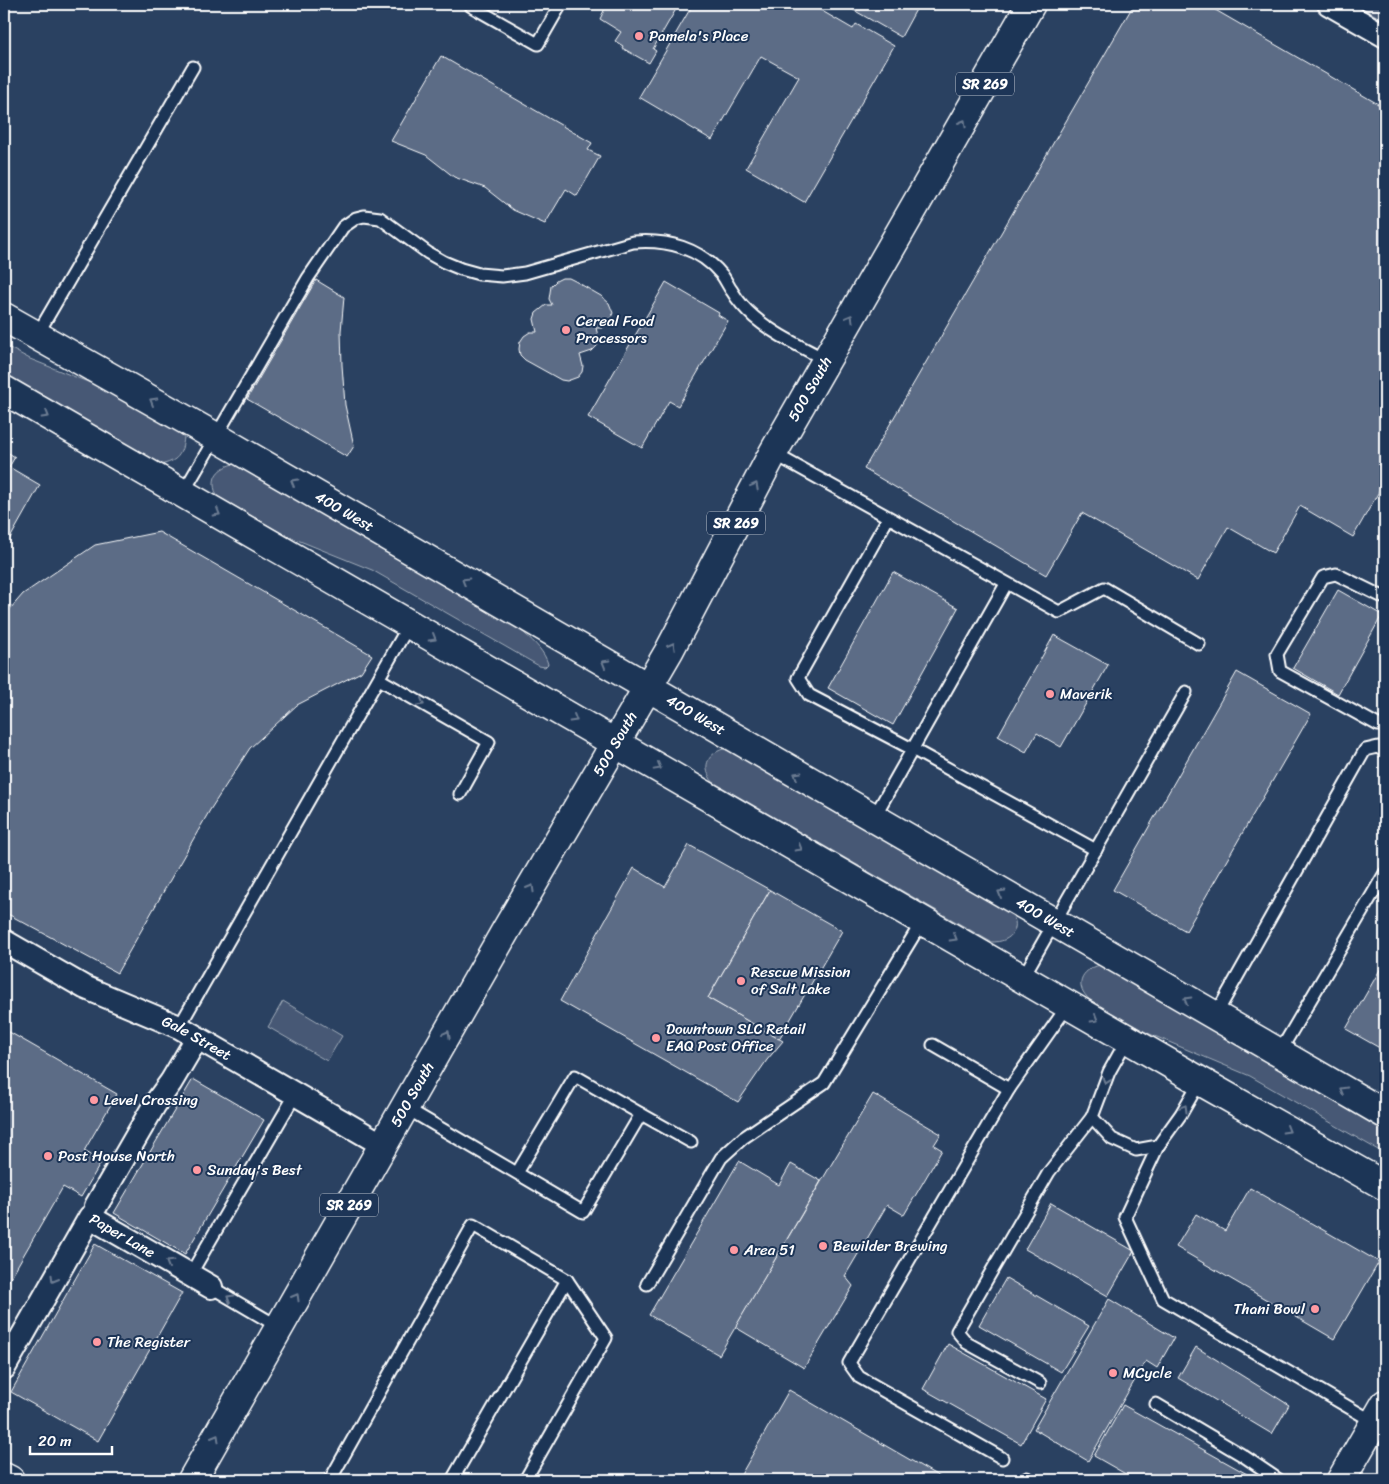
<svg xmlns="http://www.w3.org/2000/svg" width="1389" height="1484" font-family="Sriracha,sans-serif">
<rect width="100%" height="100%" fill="#2a4161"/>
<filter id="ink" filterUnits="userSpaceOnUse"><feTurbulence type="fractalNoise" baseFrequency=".02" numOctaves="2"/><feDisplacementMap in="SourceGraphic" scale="10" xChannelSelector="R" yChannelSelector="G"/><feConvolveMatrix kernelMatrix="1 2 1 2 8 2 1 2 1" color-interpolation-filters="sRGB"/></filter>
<g filter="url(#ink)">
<g fill="#465975" stroke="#a2acba">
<path d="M1356,4H1385V21Z"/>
<path d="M4,345L30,359L98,386L167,423L184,437C182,455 178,461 160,465L4,375Z"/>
<path d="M233,464L241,465L493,610C510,623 542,642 548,664L545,667L539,666L372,570L285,535L217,496C210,480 215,469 233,464Z"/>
<path d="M723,749L732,751L1008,909C1024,926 1012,943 991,942L713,782C702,768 706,755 723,749Z"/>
<path d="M1100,965L1385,1127V1154L1250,1076L1145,1032L1090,1000C1074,986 1080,970 1100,965Z"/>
<path d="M283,1001L342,1036L327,1061L268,1027Z"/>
</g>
<g fill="#5b6c86" stroke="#fff">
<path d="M607,4H679L653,49L656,51L649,63L622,48L623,46L615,41L621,32L600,19Z"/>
<path d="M693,4H810L853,29L856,24L894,46L804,202L746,168L799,77L761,56L712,140L639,97Z"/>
<path d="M843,4H919L901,37Z"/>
<path d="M1134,4H1205L1385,108V481L1353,537L1300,506L1273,553L1228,527L1198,580L1082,513L1046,575L864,469Z"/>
<path d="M441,56L592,143L588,150L600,156L577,196L566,189L545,224L513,210L485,188L454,177L426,155L391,141Z"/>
<path d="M562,278H569L575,281L601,296L609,303L613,313L608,324L602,328H596L599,340L597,346L592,351L580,355L583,366L582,372L578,377L567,381L561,380L525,360L520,355L519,349L520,342L524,336L530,332H537L534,319L536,313L546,305H552L549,299L551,286L556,281Z"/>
<path d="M316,280L344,297L341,331L342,365L345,405L354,446L347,457L247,399Z"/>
<path d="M666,282L719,313L718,315L728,321L678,406L669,401L642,448L588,417Z"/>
<path d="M4,450L15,457L9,467L40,485L4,549Z"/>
<path d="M159,532L372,655L361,672L297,705L250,748L210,810L117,973L4,912V616L23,594L95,545Z"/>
<path d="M893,572L958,608L893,725L828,688Z"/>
<path d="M1338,590L1382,615L1338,694L1293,668Z"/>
<path d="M1054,635L1108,665L1061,747L1037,733L1026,752L998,736Z"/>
<path d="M1237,672L1311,714L1186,931L1113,890Z"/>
<path d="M689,845L770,890L708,998L783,1041L767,1060L738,1102L560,1001L634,868L665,887Z"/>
<path d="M770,890L842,931L779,1039L708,998Z"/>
<path d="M1385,961V1051L1346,1029Z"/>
<path d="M4,1029L117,1094L84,1151L102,1161L81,1197L63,1187L4,1289Z"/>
<path d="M193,1079L264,1120L185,1254L114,1213Z"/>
<path d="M873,1094L941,1134L934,1145L942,1150L904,1215L887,1205L845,1276L853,1286L804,1368L735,1327Z"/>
<path d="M739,1161L779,1185L791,1164L821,1181L719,1355L649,1315Z"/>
<path d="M1250,1188L1379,1262L1334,1339L1176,1247L1196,1214L1225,1231Z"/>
<path d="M1051,1203L1134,1251L1108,1296L1025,1249Z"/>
<path d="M95,1244L182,1293L98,1441L11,1392Z"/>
<path d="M1006,1278L1089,1326L1061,1372L979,1325Z"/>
<path d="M1109,1299L1174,1338L1157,1368L1146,1361L1088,1461L1034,1429Z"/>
<path d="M948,1344L1046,1399L1021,1444L923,1389Z"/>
<path d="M1196,1347L1289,1405L1272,1434L1178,1378Z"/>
<path d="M789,1390L945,1480H738Z"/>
<path d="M1123,1405L1247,1474L1243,1480H1136L1094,1456Z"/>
</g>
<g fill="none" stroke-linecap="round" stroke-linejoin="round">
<defs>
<g id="lane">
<path d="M472,4L471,6L538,44L561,4"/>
<path d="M37,335L193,67"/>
<path d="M773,453L1059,612L1104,588L1199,644"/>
<path d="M183,493L308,278L343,227L356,218L364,216L380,218L428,253L444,262L461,269L479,274L502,276L525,273L633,242C667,239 700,248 722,275C726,280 728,286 732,291C738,301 746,310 754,317C775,335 802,347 826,360"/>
<path d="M888,518L798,678L809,695L914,750L1096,850"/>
<path d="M1385,598L1336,574L1323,577L1277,654L1280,671L1378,725H1385"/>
<path d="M379,679L489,742L460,794"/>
<path d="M873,819L1006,584"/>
<path d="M1023,977L1186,692"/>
<path d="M1215,1016L1365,750L1378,747L1385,752"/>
<path d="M179,1027L409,625"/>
<path d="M1128,1038L1109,1072L1092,1117L1112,1139L1136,1150L1158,1146L1181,1114L1200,1081"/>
<path d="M933,1045L1009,1089L1069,1004"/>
<path d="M1279,1053L1385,873"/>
<path d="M406,1108L583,1212L641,1114L575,1076L517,1173"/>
<path d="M641,1114L691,1142"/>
<path d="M1158,1146L1125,1217L1163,1299L1374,1422"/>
<path d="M190,1275L295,1095"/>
<path d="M647,1284L721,1158L743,1138L824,1083L923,920"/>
<path d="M211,1287L279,1327"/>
<path d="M1040,1383L967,1343L957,1331L1049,1172L1092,1117"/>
<path d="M1156,1404L1242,1455L1279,1480"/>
<path d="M1002,1458L859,1377L849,1363L1009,1089"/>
<path d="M1027,1478L1031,1480"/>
<path d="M330,1480L473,1225L567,1280L452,1480"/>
<path d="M525,1480L606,1338L567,1280"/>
</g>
<g id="street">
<path d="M1329,4L1385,36"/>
<path id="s1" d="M4,941L84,987L179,1027L383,1145"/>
<path d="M96,1206L155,1104L171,1082L197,1038"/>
<path id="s2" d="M4,1368L90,1217L211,1287"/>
</g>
<g id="secondary">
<path id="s3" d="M4,317L216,437L1385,1114"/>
<path d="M4,390L1200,1081L1385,1186"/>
<path d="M4,1477L10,1480"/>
</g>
<g id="primary">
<path id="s4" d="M192,1480L506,930L669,651L773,453L1031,4"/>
<path d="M1341,1480L1385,1404"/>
</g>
</defs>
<use href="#lane" stroke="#fff" stroke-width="15"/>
<use href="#street" stroke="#fff" stroke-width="26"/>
<use href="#secondary" stroke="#fff" stroke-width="31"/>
<use href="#primary" stroke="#fff" stroke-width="31"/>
<use href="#lane" stroke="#1d3557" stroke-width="11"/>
<use href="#street" stroke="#1d3557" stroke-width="22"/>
<use href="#secondary" stroke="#1d3557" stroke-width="28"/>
<use href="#primary" stroke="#1d3557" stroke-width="28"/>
</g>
<defs><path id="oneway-chevron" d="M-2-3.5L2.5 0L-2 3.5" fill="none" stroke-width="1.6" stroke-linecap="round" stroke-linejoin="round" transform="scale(1.25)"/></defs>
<g stroke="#6c7c92">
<use href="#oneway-chevron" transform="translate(963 123) rotate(-60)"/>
<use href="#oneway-chevron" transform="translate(850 318) rotate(-60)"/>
<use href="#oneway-chevron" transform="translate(153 401) rotate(-150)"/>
<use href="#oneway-chevron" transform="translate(46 415) rotate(30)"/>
<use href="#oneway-chevron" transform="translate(294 482) rotate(-150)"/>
<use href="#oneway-chevron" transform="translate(755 486) rotate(-62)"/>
<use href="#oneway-chevron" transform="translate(217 513) rotate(30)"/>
<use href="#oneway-chevron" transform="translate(465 581) rotate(-150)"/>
<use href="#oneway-chevron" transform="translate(433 638) rotate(30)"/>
<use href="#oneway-chevron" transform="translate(672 646) rotate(-62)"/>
<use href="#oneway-chevron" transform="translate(605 663) rotate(-150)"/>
<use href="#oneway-chevron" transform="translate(421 703) rotate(30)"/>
<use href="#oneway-chevron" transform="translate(574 719) rotate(30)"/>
<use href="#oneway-chevron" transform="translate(658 767) rotate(29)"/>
<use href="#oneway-chevron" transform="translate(797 775) rotate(-150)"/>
<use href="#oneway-chevron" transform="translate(799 848) rotate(30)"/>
<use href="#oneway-chevron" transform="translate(531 888) rotate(-60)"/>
<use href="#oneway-chevron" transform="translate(1001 893) rotate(-150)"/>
<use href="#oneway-chevron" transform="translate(954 938) rotate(30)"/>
<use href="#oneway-chevron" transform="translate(1187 1000) rotate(-150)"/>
<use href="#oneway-chevron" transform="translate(1095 1019) rotate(30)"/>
<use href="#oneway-chevron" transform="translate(447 1034) rotate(-61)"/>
<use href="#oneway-chevron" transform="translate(1106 1081) rotate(110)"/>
<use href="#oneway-chevron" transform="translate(1343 1090) rotate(-150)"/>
<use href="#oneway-chevron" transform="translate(1184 1108) rotate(-59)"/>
<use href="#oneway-chevron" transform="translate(1287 1130) rotate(30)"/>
<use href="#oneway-chevron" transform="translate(169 1263) rotate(-150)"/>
<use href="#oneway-chevron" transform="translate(54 1279) rotate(120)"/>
<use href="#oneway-chevron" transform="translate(296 1297) rotate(-60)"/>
<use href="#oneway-chevron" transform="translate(230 1298) rotate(-149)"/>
<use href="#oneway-chevron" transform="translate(216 1438) rotate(-60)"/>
</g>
</g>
<g fill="#ff9aa2" stroke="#1d3557" stroke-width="2">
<circle cx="639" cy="36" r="5"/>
<circle cx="566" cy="330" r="5"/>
<circle cx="1050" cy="694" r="5"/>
<circle cx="741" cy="981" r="5"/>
<circle cx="656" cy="1038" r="5"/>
<circle cx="94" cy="1100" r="5"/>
<circle cx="48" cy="1156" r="5"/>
<circle cx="197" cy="1170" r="5"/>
<circle cx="823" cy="1246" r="5"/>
<circle cx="734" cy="1250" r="5"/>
<circle cx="1315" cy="1309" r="5"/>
<circle cx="97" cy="1342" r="5"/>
<circle cx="1113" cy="1373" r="5"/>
</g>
<g text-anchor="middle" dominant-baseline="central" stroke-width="4" stroke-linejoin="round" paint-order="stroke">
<g fill="#1d3557" stroke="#bbc2cd" stroke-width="1">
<rect x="956" y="72.5" width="58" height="23" rx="4"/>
<rect x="707" y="511.5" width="58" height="23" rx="4"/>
<rect x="320" y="1193.5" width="58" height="23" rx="4"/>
</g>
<g font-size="14" font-weight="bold" fill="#fff">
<text x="985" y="84">SR 269</text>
<text x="736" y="523">SR 269</text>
<text x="349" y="1205">SR 269</text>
</g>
<g font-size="15" fill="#fff" stroke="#1d3557" text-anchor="start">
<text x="649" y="36">Pamela's Place</text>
<text x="576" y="321">Cereal Food<tspan x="576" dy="17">Processors</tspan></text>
<text x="1060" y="694">Maverik</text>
<text x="751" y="972">Rescue Mission<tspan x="751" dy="17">of Salt Lake</tspan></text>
<text x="666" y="1029">Downtown SLC Retail<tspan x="666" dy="17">EAQ Post Office</tspan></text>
<text x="104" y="1100">Level Crossing</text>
<text x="58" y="1156">Post House North</text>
<text x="207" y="1170">Sunday's Best</text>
<text x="833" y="1246">Bewilder Brewing</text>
<text x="744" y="1250">Area 51</text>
<text x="1305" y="1309" text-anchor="end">Thani Bowl</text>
<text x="107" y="1342">The Register</text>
<text x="1123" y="1373">MCycle</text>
</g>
<g font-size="15" fill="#fff" stroke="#1d3557">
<text stroke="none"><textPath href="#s4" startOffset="1254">500 South</textPath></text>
<text stroke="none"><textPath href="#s3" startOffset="392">400 West</textPath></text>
<text stroke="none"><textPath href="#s3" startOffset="798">400 West</textPath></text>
<text stroke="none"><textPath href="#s4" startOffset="849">500 South</textPath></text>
<text stroke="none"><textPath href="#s3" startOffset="1202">400 West</textPath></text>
<text stroke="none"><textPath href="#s1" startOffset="216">Gale Street</textPath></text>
<text stroke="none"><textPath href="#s4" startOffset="444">500 South</textPath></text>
<text stroke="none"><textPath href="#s2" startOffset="211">Paper Lane</textPath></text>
</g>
</g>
<rect width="1389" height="1484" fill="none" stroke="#1d3557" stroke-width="20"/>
<rect x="10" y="10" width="1369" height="1464" fill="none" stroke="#fff" stroke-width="2" filter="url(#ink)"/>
<path d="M30 1446v8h82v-8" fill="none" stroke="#ffffff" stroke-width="2.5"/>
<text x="38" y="1446" font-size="15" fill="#ffffff" stroke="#1d3557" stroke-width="4" paint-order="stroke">20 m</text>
</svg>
